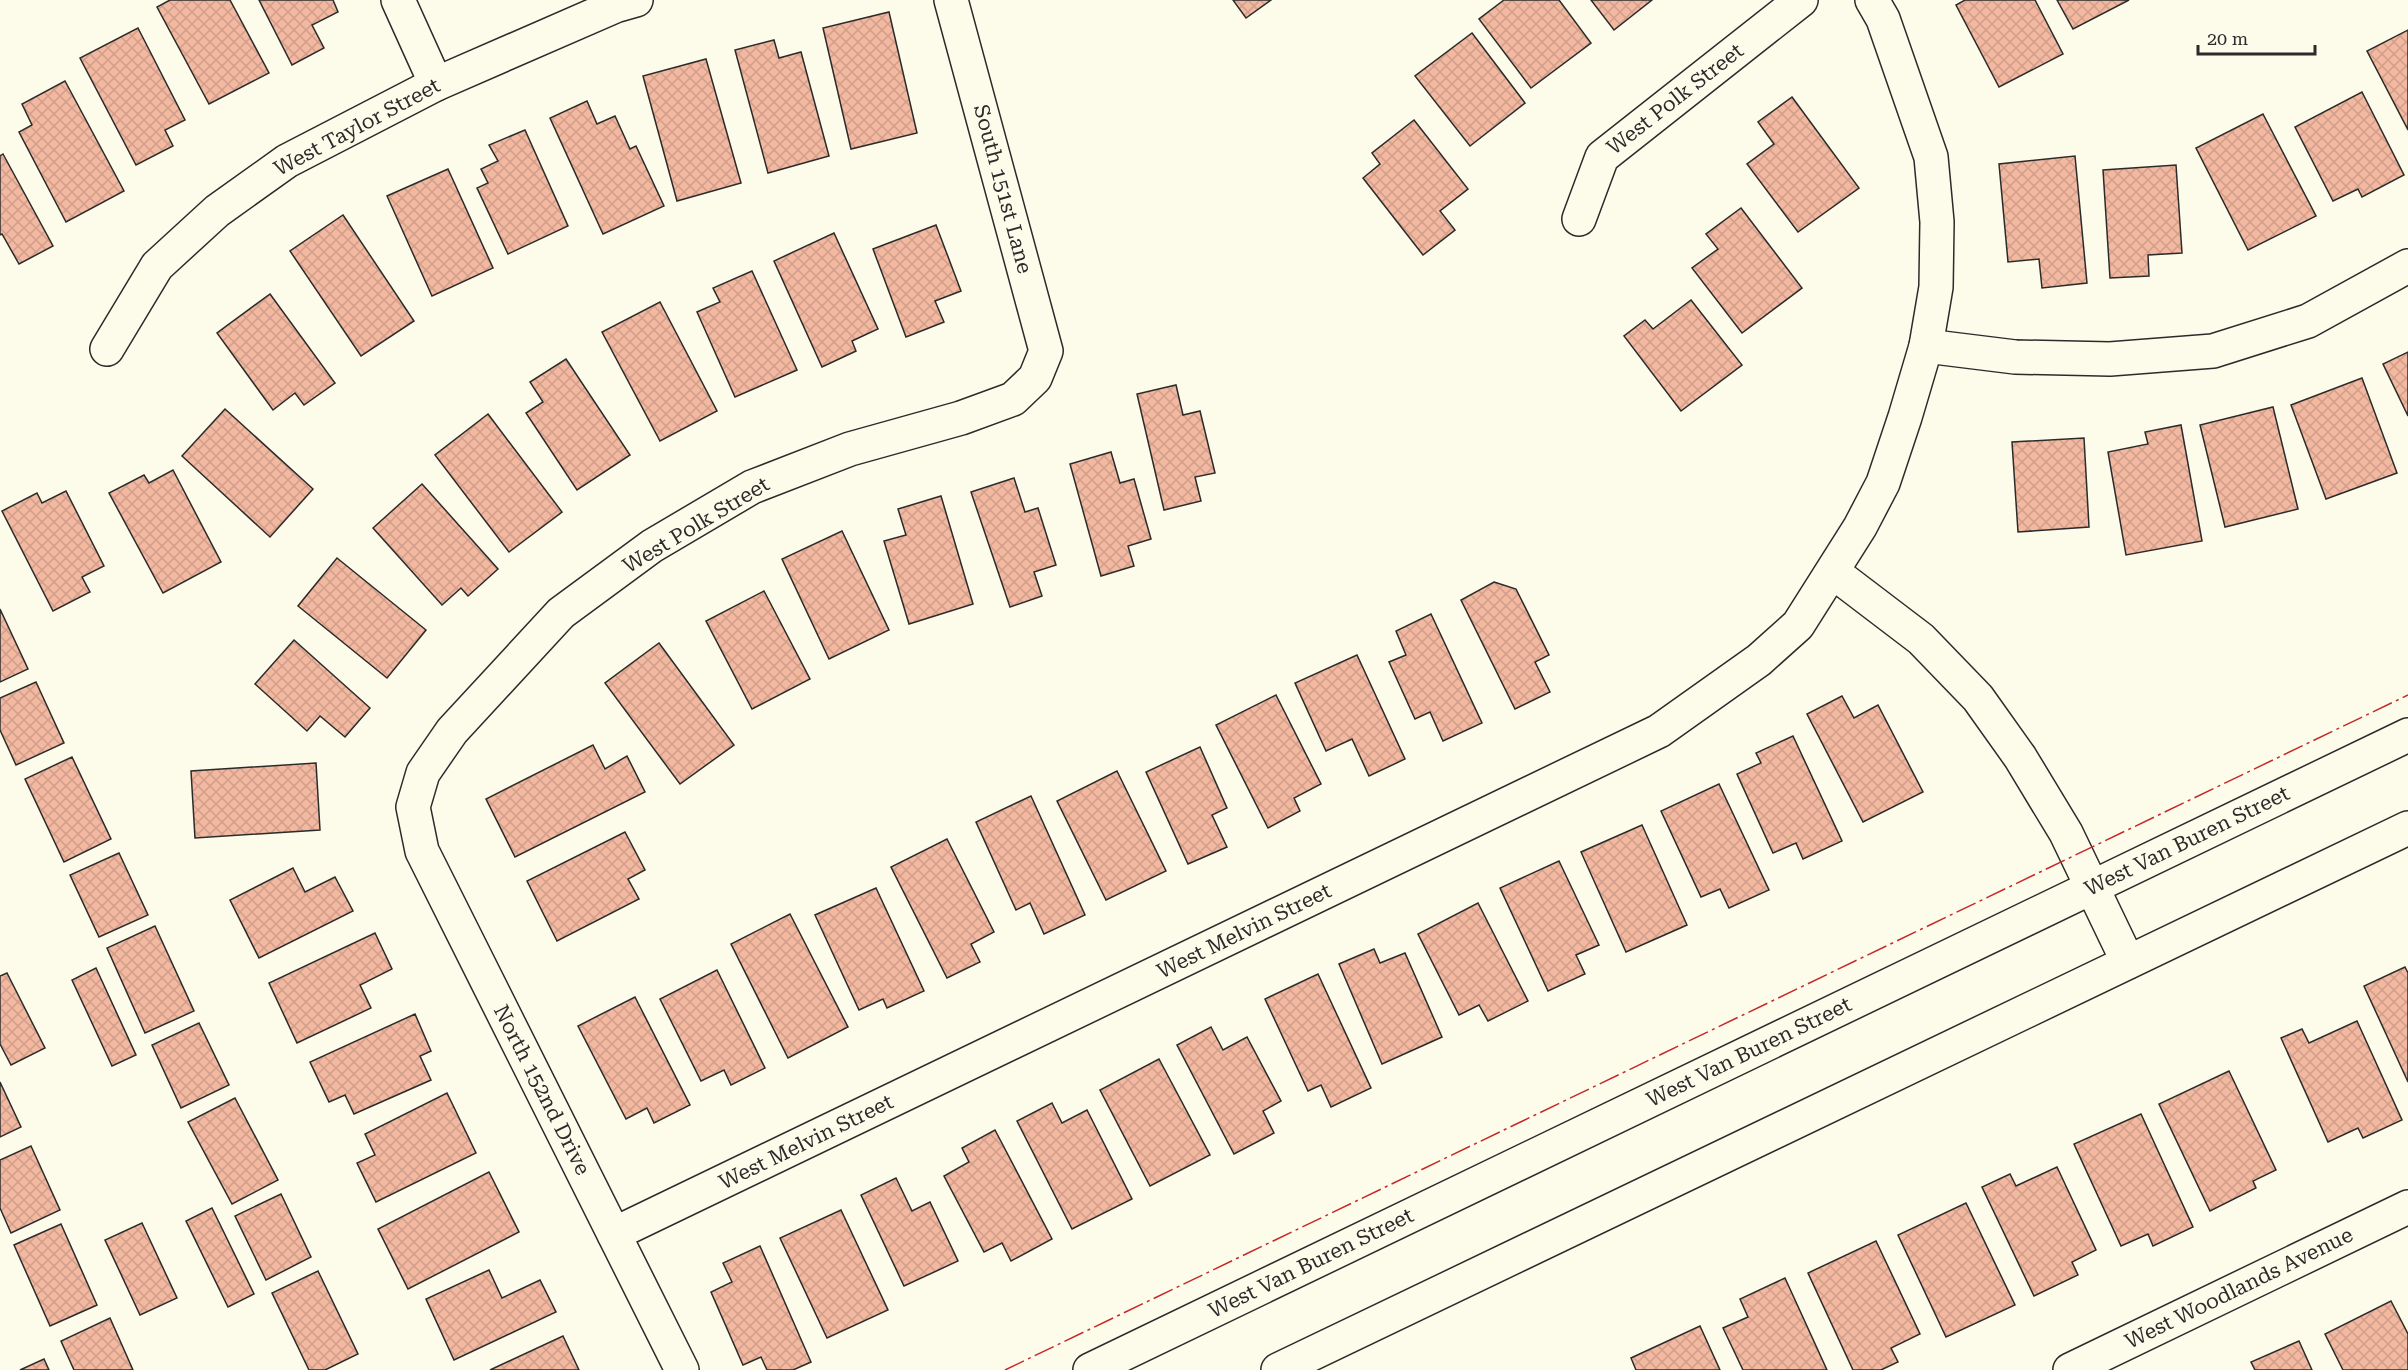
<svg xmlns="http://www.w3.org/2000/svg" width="2408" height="1370" font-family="'Roboto Serif',serif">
<defs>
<pattern id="building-cross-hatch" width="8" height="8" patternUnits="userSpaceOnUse" patternTransform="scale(1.5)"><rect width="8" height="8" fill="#f2b8a0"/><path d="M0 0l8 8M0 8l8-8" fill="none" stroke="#d09e8a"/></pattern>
</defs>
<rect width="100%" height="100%" fill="#fdfbea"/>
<g fill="url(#building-cross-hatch)" stroke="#2b2b2b" stroke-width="1.5">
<path d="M170,0H230L269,73L209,104L157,7Z"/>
<path d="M259,0H333L338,12L312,25L324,48L292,65Z"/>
<path d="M1233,0H1271L1246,18Z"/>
<path d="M1504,0H1559L1591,43L1531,88L1479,19Z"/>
<path d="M1591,0H1652L1614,30Z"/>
<path d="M1965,0H2035L2063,54L1999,87L1956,5Z"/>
<path d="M2057,0H2129L2073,29Z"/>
<path d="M889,12L917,133L851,149L823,28Z"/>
<path d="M138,28L185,120L165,130L173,146L136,165L80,58Z"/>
<path d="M2408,30V130L2367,51Z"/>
<path d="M1472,33L1525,103L1470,146L1415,76Z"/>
<path d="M774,40L779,58L801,52L829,156L768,173L735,50Z"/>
<path d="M706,59L741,183L677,201L643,76Z"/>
<path d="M65,81L124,191L66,222L19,132L32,125L22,104Z"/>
<path d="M2362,92L2404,175L2362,197L2358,189L2333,201L2295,127Z"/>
<path d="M1792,97L1859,188L1798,232L1747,164L1774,144L1758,122Z"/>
<path d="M587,101L597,124L615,116L630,149L636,146L664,206L603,234L550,118Z"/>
<path d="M2263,114L2316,216L2248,250L2196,148Z"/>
<path d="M1414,120L1468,189L1440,211L1455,230L1423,255L1363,178L1380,164L1372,153Z"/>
<path d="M525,130L568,226L508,254L477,188L488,183L481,169L498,161L489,145Z"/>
<path d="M3,154L53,246L19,264L2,234L0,235V156Z"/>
<path d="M2075,156L2087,283L2042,288L2039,259L2008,262L1999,164Z"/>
<path d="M2176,165L2182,253L2148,255L2149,276L2110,278L2103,170Z"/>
<path d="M448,169L493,268L432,296L387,196Z"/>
<path d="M1741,208L1802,288L1742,333L1692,268L1718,249L1706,234Z"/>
<path d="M343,215L414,321L361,356L290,251Z"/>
<path d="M936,225L961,291L935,301L944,322L906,337L873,249Z"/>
<path d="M834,233L878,329L852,341L856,351L822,367L774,261Z"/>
<path d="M752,271L797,370L735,397L697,312L720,302L713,288Z"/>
<path d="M270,294L335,383L304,405L295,393L273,410L217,333Z"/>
<path d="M1691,300L1742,365L1681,411L1624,336L1645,320L1653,329Z"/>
<path d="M660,302L717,411L660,441L602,332Z"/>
<path d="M2408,352V416L2383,364Z"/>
<path d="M566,359L630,455L577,490L526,413L543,402L530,382Z"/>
<path d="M2362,378L2397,473L2326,499L2291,405Z"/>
<path d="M1176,385L1183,415L1200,411L1215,473L1195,477L1201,501L1164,510L1137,394Z"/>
<path d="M2273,407L2298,509L2225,527L2200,425Z"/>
<path d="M225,409L313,489L270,537L182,456Z"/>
<path d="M488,414L562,512L509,552L435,455Z"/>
<path d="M2181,425L2202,541L2126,555L2108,452L2148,444L2145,432Z"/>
<path d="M2084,438L2089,527L2018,532L2012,442Z"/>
<path d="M1111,452L1120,483L1134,479L1151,539L1128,546L1134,566L1101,576L1070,464Z"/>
<path d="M173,470L221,562L163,593L109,493L144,475L149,483Z"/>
<path d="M1014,478L1025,512L1038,508L1056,565L1034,572L1042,596L1010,607L971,492Z"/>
<path d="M422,484L498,569L468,596L461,588L442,605L373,528Z"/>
<path d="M66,491L104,566L82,577L90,592L53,611L2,511L37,493L42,503Z"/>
<path d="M941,496L973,604L909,624L884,541L906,535L898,509Z"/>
<path d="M842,531L889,630L829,659L782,559Z"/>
<path d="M337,558L426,630L387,678L298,606Z"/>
<path d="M1494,582L1516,589L1549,655L1535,662L1550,692L1515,709L1461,600Z"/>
<path d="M764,591L810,679L752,709L706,621Z"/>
<path d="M0,609L28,669L0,682Z"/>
<path d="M1431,614L1482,723L1443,741L1430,712L1415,719L1389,662L1406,655L1396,631Z"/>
<path d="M294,640L370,708L345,737L320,716L307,731L255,684Z"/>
<path d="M659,643L734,745L680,784L605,683Z"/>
<path d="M1357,655L1405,759L1369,776L1352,739L1326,751L1295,683Z"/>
<path d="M36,682L64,743L16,765L0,730V698Z"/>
<path d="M1276,695L1321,784L1294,798L1300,811L1268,828L1216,725Z"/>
<path d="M1842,696L1854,718L1878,705L1923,792L1863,822L1807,714Z"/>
<path d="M1793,736L1842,841L1803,859L1796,843L1773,853L1737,774L1761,763L1756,753Z"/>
<path d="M593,745L605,769L627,756L645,792L515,857L486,799Z"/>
<path d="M1200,747L1227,808L1212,815L1227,847L1188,864L1146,772Z"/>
<path d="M72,757L111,839L64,862L25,779Z"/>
<path d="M316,763L320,830L195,838L191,771Z"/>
<path d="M1117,771L1166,871L1106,900L1057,801Z"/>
<path d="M1719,784L1769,890L1729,908L1720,889L1701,897L1661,811Z"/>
<path d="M1031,796L1085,915L1044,934L1030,903L1016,910L976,822Z"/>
<path d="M1642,825L1687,925L1626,952L1581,852Z"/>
<path d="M625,832L645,870L628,879L639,899L557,941L527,881Z"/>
<path d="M947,839L994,932L971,944L980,962L947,978L891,867Z"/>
<path d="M119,853L148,915L99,937L70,875Z"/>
<path d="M1559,861L1599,945L1576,955L1585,974L1548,991L1500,888Z"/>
<path d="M293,868L305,892L335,877L353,911L259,958L230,900Z"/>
<path d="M876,888L924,991L887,1008L883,999L859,1010L815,915Z"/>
<path d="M1478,903L1528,1001L1488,1021L1479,1005L1459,1015L1418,934Z"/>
<path d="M790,914L848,1027L788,1058L731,944Z"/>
<path d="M155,926L194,1011L145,1033L107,948Z"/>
<path d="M375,933L392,969L360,985L371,1008L297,1043L269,983Z"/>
<path d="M1374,949L1380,963L1405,953L1442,1037L1382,1064L1339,964Z"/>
<path d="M2405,967L2408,973V1082L2364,986Z"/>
<path d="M96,968L136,1055L112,1066L72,980Z"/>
<path d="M717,970L765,1068L731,1085L724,1070L701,1081L660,999Z"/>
<path d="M7,973L45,1048L11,1065L0,1044V976Z"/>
<path d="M1318,974L1371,1088L1331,1107L1321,1085L1308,1091L1265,999Z"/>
<path d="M635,997L690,1105L654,1123L647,1108L626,1119L578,1026Z"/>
<path d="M415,1014L431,1051L420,1056L431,1080L354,1114L345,1095L329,1102L310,1062Z"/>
<path d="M2357,1021L2402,1120L2363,1138L2358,1128L2328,1142L2281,1038L2302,1029L2309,1043Z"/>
<path d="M199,1023L229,1085L181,1108L152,1045Z"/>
<path d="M1211,1027L1223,1050L1247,1037L1281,1101L1263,1111L1274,1133L1234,1154L1177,1045Z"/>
<path d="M1159,1059L1210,1155L1150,1186L1100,1090Z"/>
<path d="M2229,1071L2276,1170L2253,1181L2256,1188L2210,1211L2159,1104Z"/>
<path d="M0,1082L21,1127L0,1137Z"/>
<path d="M447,1093L476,1153L376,1202L357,1163L375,1155L365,1134Z"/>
<path d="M235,1098L278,1180L232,1204L188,1122Z"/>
<path d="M1052,1103L1062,1123L1087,1110L1132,1199L1072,1229L1017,1121Z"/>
<path d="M2141,1114L2193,1227L2153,1246L2148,1234L2121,1246L2074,1144Z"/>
<path d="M995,1130L1052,1239L1011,1261L1002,1243L984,1252L944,1176L969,1162L962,1148Z"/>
<path d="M31,1146L60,1210L11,1233L0,1208V1160Z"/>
<path d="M2057,1167L2096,1250L2072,1262L2078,1275L2034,1296L1982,1187L2010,1174L2016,1186Z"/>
<path d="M489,1172L519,1232L408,1289L378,1229Z"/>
<path d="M896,1178L912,1211L930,1202L958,1261L904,1286L861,1195Z"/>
<path d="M281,1194L311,1257L266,1280L235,1216Z"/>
<path d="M1966,1203L2015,1305L1946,1337L1898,1235Z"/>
<path d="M212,1208L254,1294L228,1307L186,1221Z"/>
<path d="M841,1210L888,1310L827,1338L780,1238Z"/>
<path d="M142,1223L177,1298L140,1315L105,1240Z"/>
<path d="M61,1224L97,1305L50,1326L14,1245Z"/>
<path d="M1876,1241L1920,1334L1891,1348L1898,1362L1881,1370H1853L1808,1273Z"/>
<path d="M760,1246L811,1362L793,1370H767L761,1357L743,1365L711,1292L732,1282L723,1263Z"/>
<path d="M489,1270L502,1298L540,1280L556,1312L454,1360L426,1299Z"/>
<path d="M318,1271L358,1354L325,1370H309L272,1293Z"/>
<path d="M1785,1278L1827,1370H1743L1723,1328L1748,1317L1740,1299Z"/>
<path d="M2391,1301L2408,1334V1370H2343L2325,1334Z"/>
<path d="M110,1318L133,1370H74L61,1341Z"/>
<path d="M1700,1326L1720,1370H1636L1631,1358Z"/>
<path d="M563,1336L579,1370H490Z"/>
<path d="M2299,1341L2312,1370H2255L2251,1362Z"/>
<path d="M44,1359L49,1370H20Z"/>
</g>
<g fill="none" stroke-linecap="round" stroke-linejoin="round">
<defs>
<g id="minor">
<path d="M398,0L436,84"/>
<path d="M1579,219L1602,157L1801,0"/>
<path d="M1926,346L2015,357L2110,359L2213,351L2308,321L2408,266"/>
<path d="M107,349L157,266L217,211L287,161L436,84L615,6L636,0"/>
<path d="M1833,572L1921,639L1978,698L2020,757L2066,833L2128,962"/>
<path d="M614,1234L1659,731L1759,660L1798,625L1860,527L1883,483L1905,417L1926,346L1936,287L1937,222L1931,157L1883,19L1872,0"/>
<path d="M682,1370L422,851L413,807L423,773L452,731L561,613L652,546L752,487L850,449L961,418L1013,399L1035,378L1046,351L951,0"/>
<path d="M2070,1370L2408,1207"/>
</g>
<g id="primary">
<path d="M1090,1370L2408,735"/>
<path d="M1278,1370L2408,828"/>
</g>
</defs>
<use href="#minor" stroke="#2b2b2b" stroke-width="36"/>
<use href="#primary" stroke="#2b2b2b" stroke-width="36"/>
<use href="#minor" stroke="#fdfbea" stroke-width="33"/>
<use href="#primary" stroke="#fdfbea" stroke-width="33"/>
<path stroke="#c62828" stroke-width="1.5" stroke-dasharray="21 4.5 3 4.5" stroke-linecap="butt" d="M1005,1370L2408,695"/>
</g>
<g text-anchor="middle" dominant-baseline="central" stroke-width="4.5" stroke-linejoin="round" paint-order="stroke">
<g font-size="21" fill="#2b2b2b" stroke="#fdfbea">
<text transform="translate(1675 99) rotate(-38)">West Polk Street</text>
<text transform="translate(357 127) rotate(-28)">West Taylor Street</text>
<text transform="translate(1003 189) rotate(75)">South 151st Lane</text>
<text transform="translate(696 525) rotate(-31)">West Polk Street</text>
<text transform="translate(2187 841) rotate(-26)">West Van Buren Street</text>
<text transform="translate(1244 931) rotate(-26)">West Melvin Street</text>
<text transform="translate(1749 1052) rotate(-26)">West Van Buren Street</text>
<text transform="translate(542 1090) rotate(63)">North 152nd Drive</text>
<text transform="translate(806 1142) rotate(-26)">West Melvin Street</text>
<text transform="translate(1311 1263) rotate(-26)">West Van Buren Street</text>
<text transform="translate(2239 1288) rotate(-26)">West Woodlands Avenue</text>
</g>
</g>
<path d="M2198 45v9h117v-9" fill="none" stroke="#2b2b2b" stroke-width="3"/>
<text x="2207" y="45" font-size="18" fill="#2b2b2b" stroke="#fdfbea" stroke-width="4.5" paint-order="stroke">20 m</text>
</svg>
